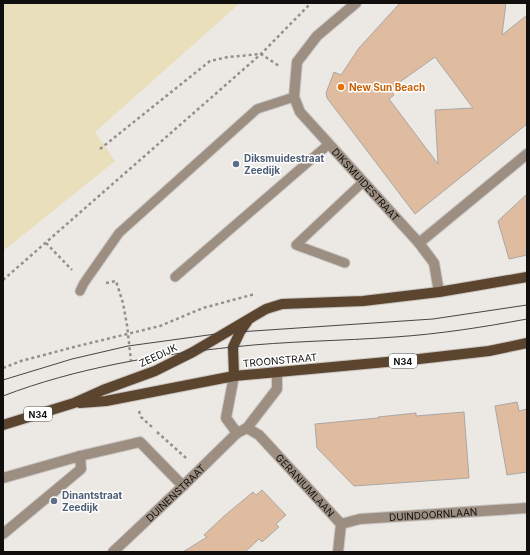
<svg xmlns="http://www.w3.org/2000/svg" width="530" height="555" font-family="Inter,sans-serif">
<rect width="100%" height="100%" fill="#ece8e4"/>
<path fill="#e9dfba" d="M3,3H240L95,132L115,161L3,251Z"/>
<g fill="#dfbc9f" stroke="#aba7a4" fill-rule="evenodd">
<path d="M400,3H506L502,35L527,15V124L415,214L327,98L326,93L334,72L341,75L359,48ZM435,57L473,108L435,110L438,164L389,99L394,95L390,89Z"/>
<path d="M527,194V255L509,259L498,221Z"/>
<path d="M517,402L519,411L527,409V472L507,475L495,406Z"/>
<path d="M464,412L469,478L354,486L317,448L315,424L378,418V417L416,413V416Z"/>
<path d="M262,490L286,515L276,524L279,527L262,542L259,539L245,552H183L207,537L204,535L223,517L253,492L256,495Z"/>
</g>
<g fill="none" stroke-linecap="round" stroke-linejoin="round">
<defs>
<g id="service">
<path d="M345,263L296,245L363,182"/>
<path d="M175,277L329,144"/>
<path d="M80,291L84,283L119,233L257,109L294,97"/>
</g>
<g id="minor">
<path id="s1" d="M356,3L317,36L297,62L294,97L300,112L419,243L434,263L439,292"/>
<path d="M419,243L527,154"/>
<path d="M234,376L226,418L237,433"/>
<path id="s2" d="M247,428L259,435L341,524L338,552"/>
<path d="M3,478L80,456L140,442L183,486"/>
<path id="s3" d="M341,524L360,519L527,508"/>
<path d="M3,534L81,469L80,456"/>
<path id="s4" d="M113,552L183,486L237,433L247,428L277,389V372"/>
</g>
<g id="primary">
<path d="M234,376L233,347L240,332L247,322"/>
<path d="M80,403L106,401L234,376L419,359L489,351L527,343"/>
<path d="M3,425L74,403L103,390L155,371L193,352L266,309L282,304L363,301L439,292L527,277"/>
</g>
</defs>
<use href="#service" stroke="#c9c5c2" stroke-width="11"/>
<use href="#minor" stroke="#c9c5c2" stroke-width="12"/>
<use href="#primary" stroke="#c9c5c2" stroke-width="12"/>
<g stroke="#93908d" stroke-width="2.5" stroke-dasharray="3 3" stroke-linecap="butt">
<path d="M100,149L210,61L228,57L261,54L279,66"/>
<path d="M46,243L72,270"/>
<path d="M3,280L261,54L311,3"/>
<path d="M106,283L116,281L123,303L127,325L131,361"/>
<path d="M3,368L21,361L74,347L160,326L203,308L255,294"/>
<path d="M139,411L141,417L152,427"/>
<path d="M157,432L186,458"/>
</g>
<use href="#service" stroke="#9c8e81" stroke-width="9"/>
<use href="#minor" stroke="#9c8e81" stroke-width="10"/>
<use href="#primary" stroke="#5c452e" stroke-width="10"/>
<g stroke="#484644" stroke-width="1">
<path d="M3,380L72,359L128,346L223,333L433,319L527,305"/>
<path d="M3,396C76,368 155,355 233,347C287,341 341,341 395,337C440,334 484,327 527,319"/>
</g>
</g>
<circle fill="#e8710a" stroke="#fff" stroke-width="1.5" cx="341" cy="87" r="4"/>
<g fill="#5c6f8a" stroke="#fff" stroke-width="1.5">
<circle cx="236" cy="164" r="4"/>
<circle cx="54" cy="501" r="4"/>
</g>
<g text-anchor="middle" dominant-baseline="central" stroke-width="3" stroke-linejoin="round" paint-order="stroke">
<g fill="#fff" stroke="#585756" stroke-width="1">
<rect x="389" y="354" width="28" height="14" rx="3"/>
<rect x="24" y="407" width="28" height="14" rx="3"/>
</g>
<g font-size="9" font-weight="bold" fill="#100f0e">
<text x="403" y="361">N34</text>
<text x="38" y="414">N34</text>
</g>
<g font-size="10" font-weight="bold" fill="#c56008" stroke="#fff" text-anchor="start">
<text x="349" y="87">New Sun Beach</text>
</g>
<g font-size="10" font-weight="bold" fill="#4e5e75" stroke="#fff" text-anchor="start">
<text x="244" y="158">Diksmuidestraat<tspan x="244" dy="12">Zeedijk</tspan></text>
<text x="62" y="495">Dinantstraat<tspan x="62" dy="12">Zeedijk</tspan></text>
</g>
<g font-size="10" fill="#100f0e" stroke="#fff">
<text stroke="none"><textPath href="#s1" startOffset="233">DIKSMUIDESTRAAT</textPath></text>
<text transform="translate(158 355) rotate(-25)">ZEEDIJK</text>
<text transform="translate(280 360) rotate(-5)">TROONSTRAAT</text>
<text stroke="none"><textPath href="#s2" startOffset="82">GERANIUMLAAN</textPath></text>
<text stroke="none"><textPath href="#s4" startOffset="86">DUINENSTRAAT</textPath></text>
<text stroke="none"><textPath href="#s3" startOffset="93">DUINDOORNLAAN</textPath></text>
</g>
</g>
<rect width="530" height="555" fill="none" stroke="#100f0e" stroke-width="8"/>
</svg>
